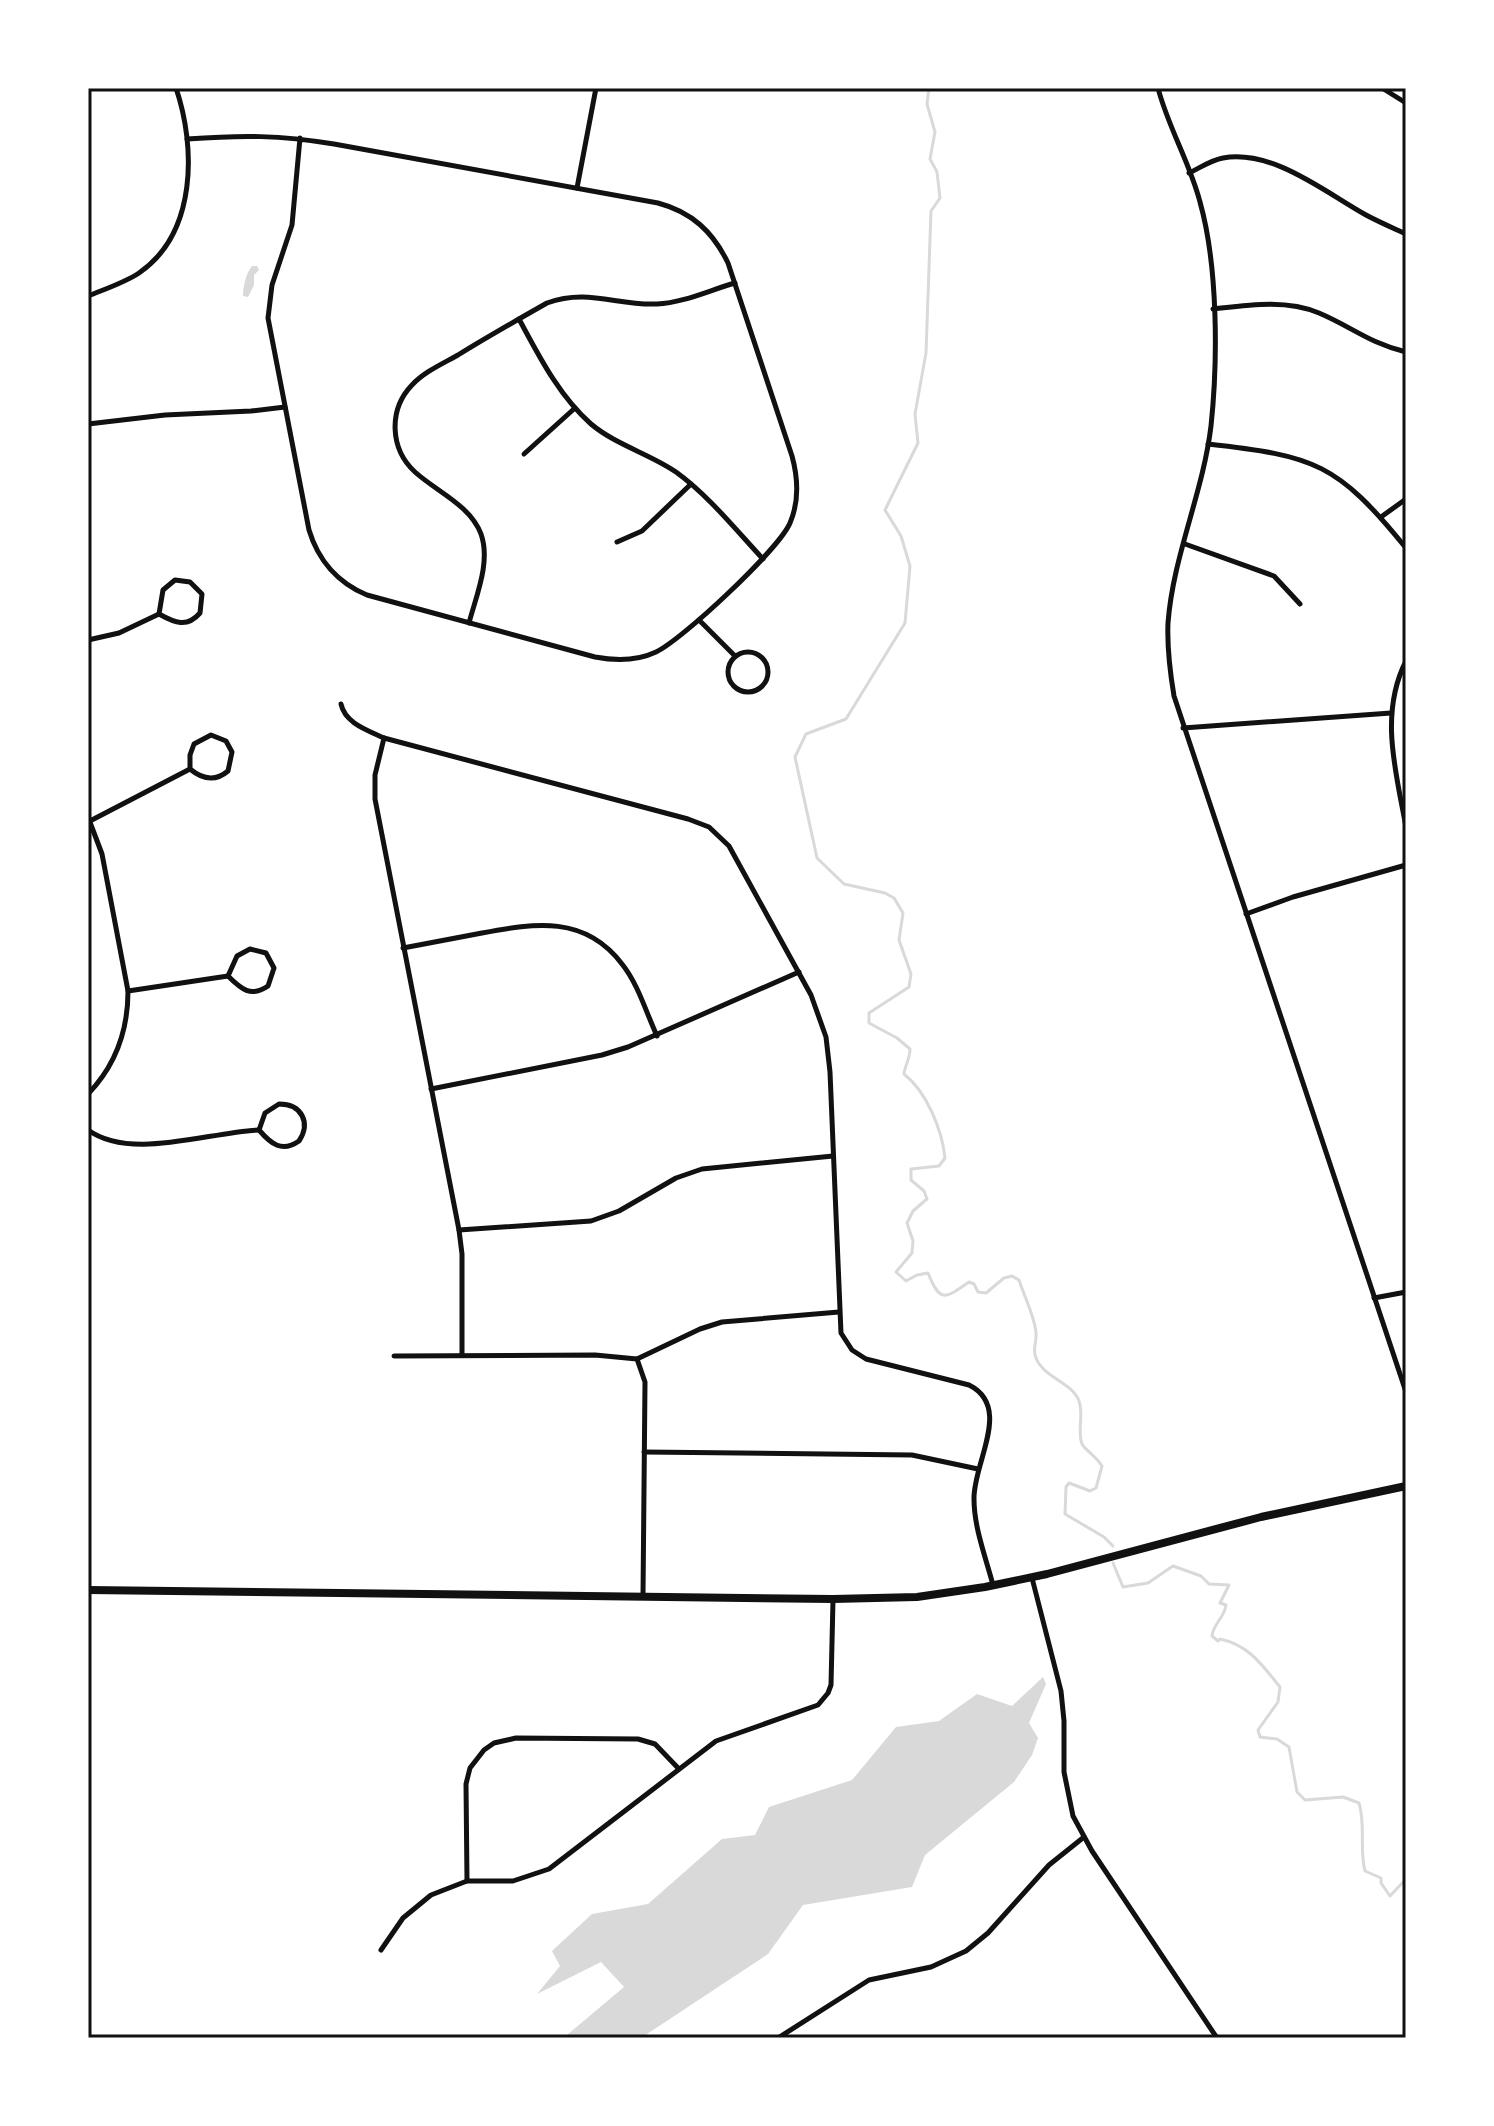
<svg xmlns="http://www.w3.org/2000/svg" width="1494" height="2126" font-family="Rubik,sans-serif">
<rect width="100%" height="100%" fill="#fff"/>
<g fill="#d9d9d9">
<path d="M252,266H257L259,270L254,275V285L248,297L243,296C243,286 246,273 252,266Z"/>
<path d="M1043,1677L1046,1684L1029,1723L1038,1738L1032,1755L1014,1782L925,1855L912,1887L803,1905L768,1954L641,2038H575L567,2035L624,1987L601,1962L537,1994L560,1966L552,1951L592,1914L648,1904L722,1839L755,1835L769,1807L852,1780L896,1727L939,1721L977,1694L1012,1706Z"/>
</g>
<g fill="none" stroke-linecap="round" stroke-linejoin="round">
<g stroke="#d9d9d9" stroke-width="3">
<path d="M929,88L927,104L935,132L930,159L937,172L940,198L931,211L926,353L915,414L918,443L885,510L901,536L910,566L905,623L846,719L806,734L795,757L817,858L844,884L885,893L894,898L903,913L899,940L911,974L909,987L869,1013V1023L897,1038L910,1049C910,1059 905,1065 904,1074C927,1092 942,1130 945,1158L939,1166L911,1169V1180L924,1191L927,1199L913,1211L907,1223L913,1241L912,1253L896,1272L906,1281L917,1275L928,1273C940,1303 945,1299 969,1282L974,1284L978,1292L986,1293L1004,1278L1012,1276L1019,1280C1024,1296 1035,1317 1036,1333C1037,1342 1032,1349 1036,1358C1044,1378 1072,1382 1079,1401C1084,1415 1077,1431 1082,1444C1085,1450 1096,1456 1102,1466L1096,1488L1090,1491L1069,1483L1066,1487L1065,1514L1104,1537L1113,1546"/>
<path d="M1113,1563L1123,1587L1148,1583L1173,1566L1201,1576L1209,1584L1229,1585L1220,1603L1226,1605C1225,1617 1213,1624 1212,1636L1218,1641L1220,1639C1249,1645 1262,1665 1280,1687L1278,1702L1258,1730L1260,1737L1277,1739L1289,1747L1297,1792L1305,1800L1343,1797L1359,1803C1366,1826 1359,1848 1365,1871L1381,1878V1883L1390,1896L1406,1879"/>
</g>
<g stroke="#111" stroke-width="5">
<path d="M669,88H690"/>
<path d="M1158,88C1168,127 1190,163 1200,202C1218,266 1218,360 1211,426C1203,493 1173,556 1168,623C1167,647 1170,672 1174,696L1406,1392"/>
<path d="M1382,88L1406,103"/>
<path d="M187,139C243,135 279,135 334,144L658,203C692,212 713,232 728,263L792,456C798,478 799,502 790,523C779,549 682,640 656,652C637,661 616,661 595,657L367,595C338,583 318,560 309,530L268,318L272,285L292,225L300,138"/>
<path d="M1189,173C1200,168 1211,160 1223,158C1273,149 1326,193 1366,215C1379,222 1393,228 1406,234"/>
<path d="M577,188L596,88"/>
<path d="M88,296C105,289 124,283 139,273C197,233 196,147 176,88"/>
<path d="M1213,309C1248,305 1286,299 1319,313C1352,327 1369,343 1406,352"/>
<path d="M519,319C539,356 559,396 591,424C616,445 650,454 676,472C709,496 735,529 763,559"/>
<path d="M88,424L165,415L251,411L285,407"/>
<path d="M1208,444C1315,456 1337,463 1406,548"/>
<path d="M524,454L575,408"/>
<path d="M1381,517L1406,499"/>
<path d="M617,542L642,531L691,484"/>
<path d="M1185,544L1274,576L1300,604"/>
<path d="M175,580L190,582L202,594L200,613C187,628 175,623 159,614L163,590Z"/>
<path d="M699,620L734,655"/>
<path d="M469,623C476,596 491,562 481,534C470,505 437,492 415,472C390,449 388,410 412,385C424,372 442,364 458,355C487,337 517,320 547,303C588,288 617,306 657,304C683,303 710,290 735,283"/>
<path d="M88,640L119,633L159,614"/>
<circle cx="748" cy="672" r="20"/>
<path d="M1406,661C1379,714 1396,772 1406,827"/>
<path d="M341,704C345,723 367,730 384,738L688,819L709,827L729,846L811,995L826,1037L830,1072L841,1333L852,1350L866,1359L969,1385C1013,1407 973,1463 974,1499C974,1528 986,1558 993,1585"/>
<path d="M1183,728L1391,713"/>
<path d="M211,735L226,741L232,752L228,771C215,782 202,779 190,769V755L194,744Z"/>
<path d="M384,738L375,775V799L459,1230L462,1254V1354"/>
<path d="M88,817L102,854L128,991C128,1031 116,1065 88,1094"/>
<path d="M88,822L190,769"/>
<path d="M1246,914L1293,897L1406,865"/>
<path d="M403,948C429,943 456,938 482,933C535,923 585,915 622,964C638,984 646,1012 657,1036"/>
<path d="M250,949L266,953L274,968L268,986C251,998 241,989 228,976L237,956Z"/>
<path d="M128,991L228,976"/>
<path d="M431,1089L602,1055L628,1047L799,972"/>
<path d="M279,1104C302,1104 311,1123 299,1141C282,1153 271,1144 259,1130L265,1113Z"/>
<path d="M88,1130C131,1161 208,1132 259,1130"/>
<path d="M459,1230L591,1221L619,1211L676,1178L702,1169L833,1156"/>
<path d="M1374,1298L1406,1292"/>
<path d="M394,1356L595,1355L637,1359L645,1382L643,1596"/>
<path d="M637,1359L700,1329L722,1322L839,1312"/>
<path d="M644,1452L912,1455L978,1469"/>
<path d="M1032,1578L1061,1691L1064,1721V1772L1073,1816L1092,1851L1217,2038"/>
<path d="M467,1881L466,1784L470,1768L484,1750L494,1743L516,1738L638,1739L655,1744L679,1769"/>
<path d="M381,1950L403,1918L431,1895L467,1881H513L549,1869L716,1741L818,1705L828,1693L831,1685L833,1600"/>
<path d="M778,2038L869,1980L931,1967L966,1951L988,1933L1049,1865L1084,1837"/>
</g>
<path stroke="#111" stroke-width="8" d="M88,1590L833,1599L917,1597L985,1587L1047,1574L1261,1517L1406,1486"/>
</g>
<rect width="1494" height="2126" fill="none" stroke="#ffffff" stroke-width="180"/>
<rect x="90" y="90" width="1314" height="1946" fill="none" stroke="#111" stroke-width="3"/>
</svg>
